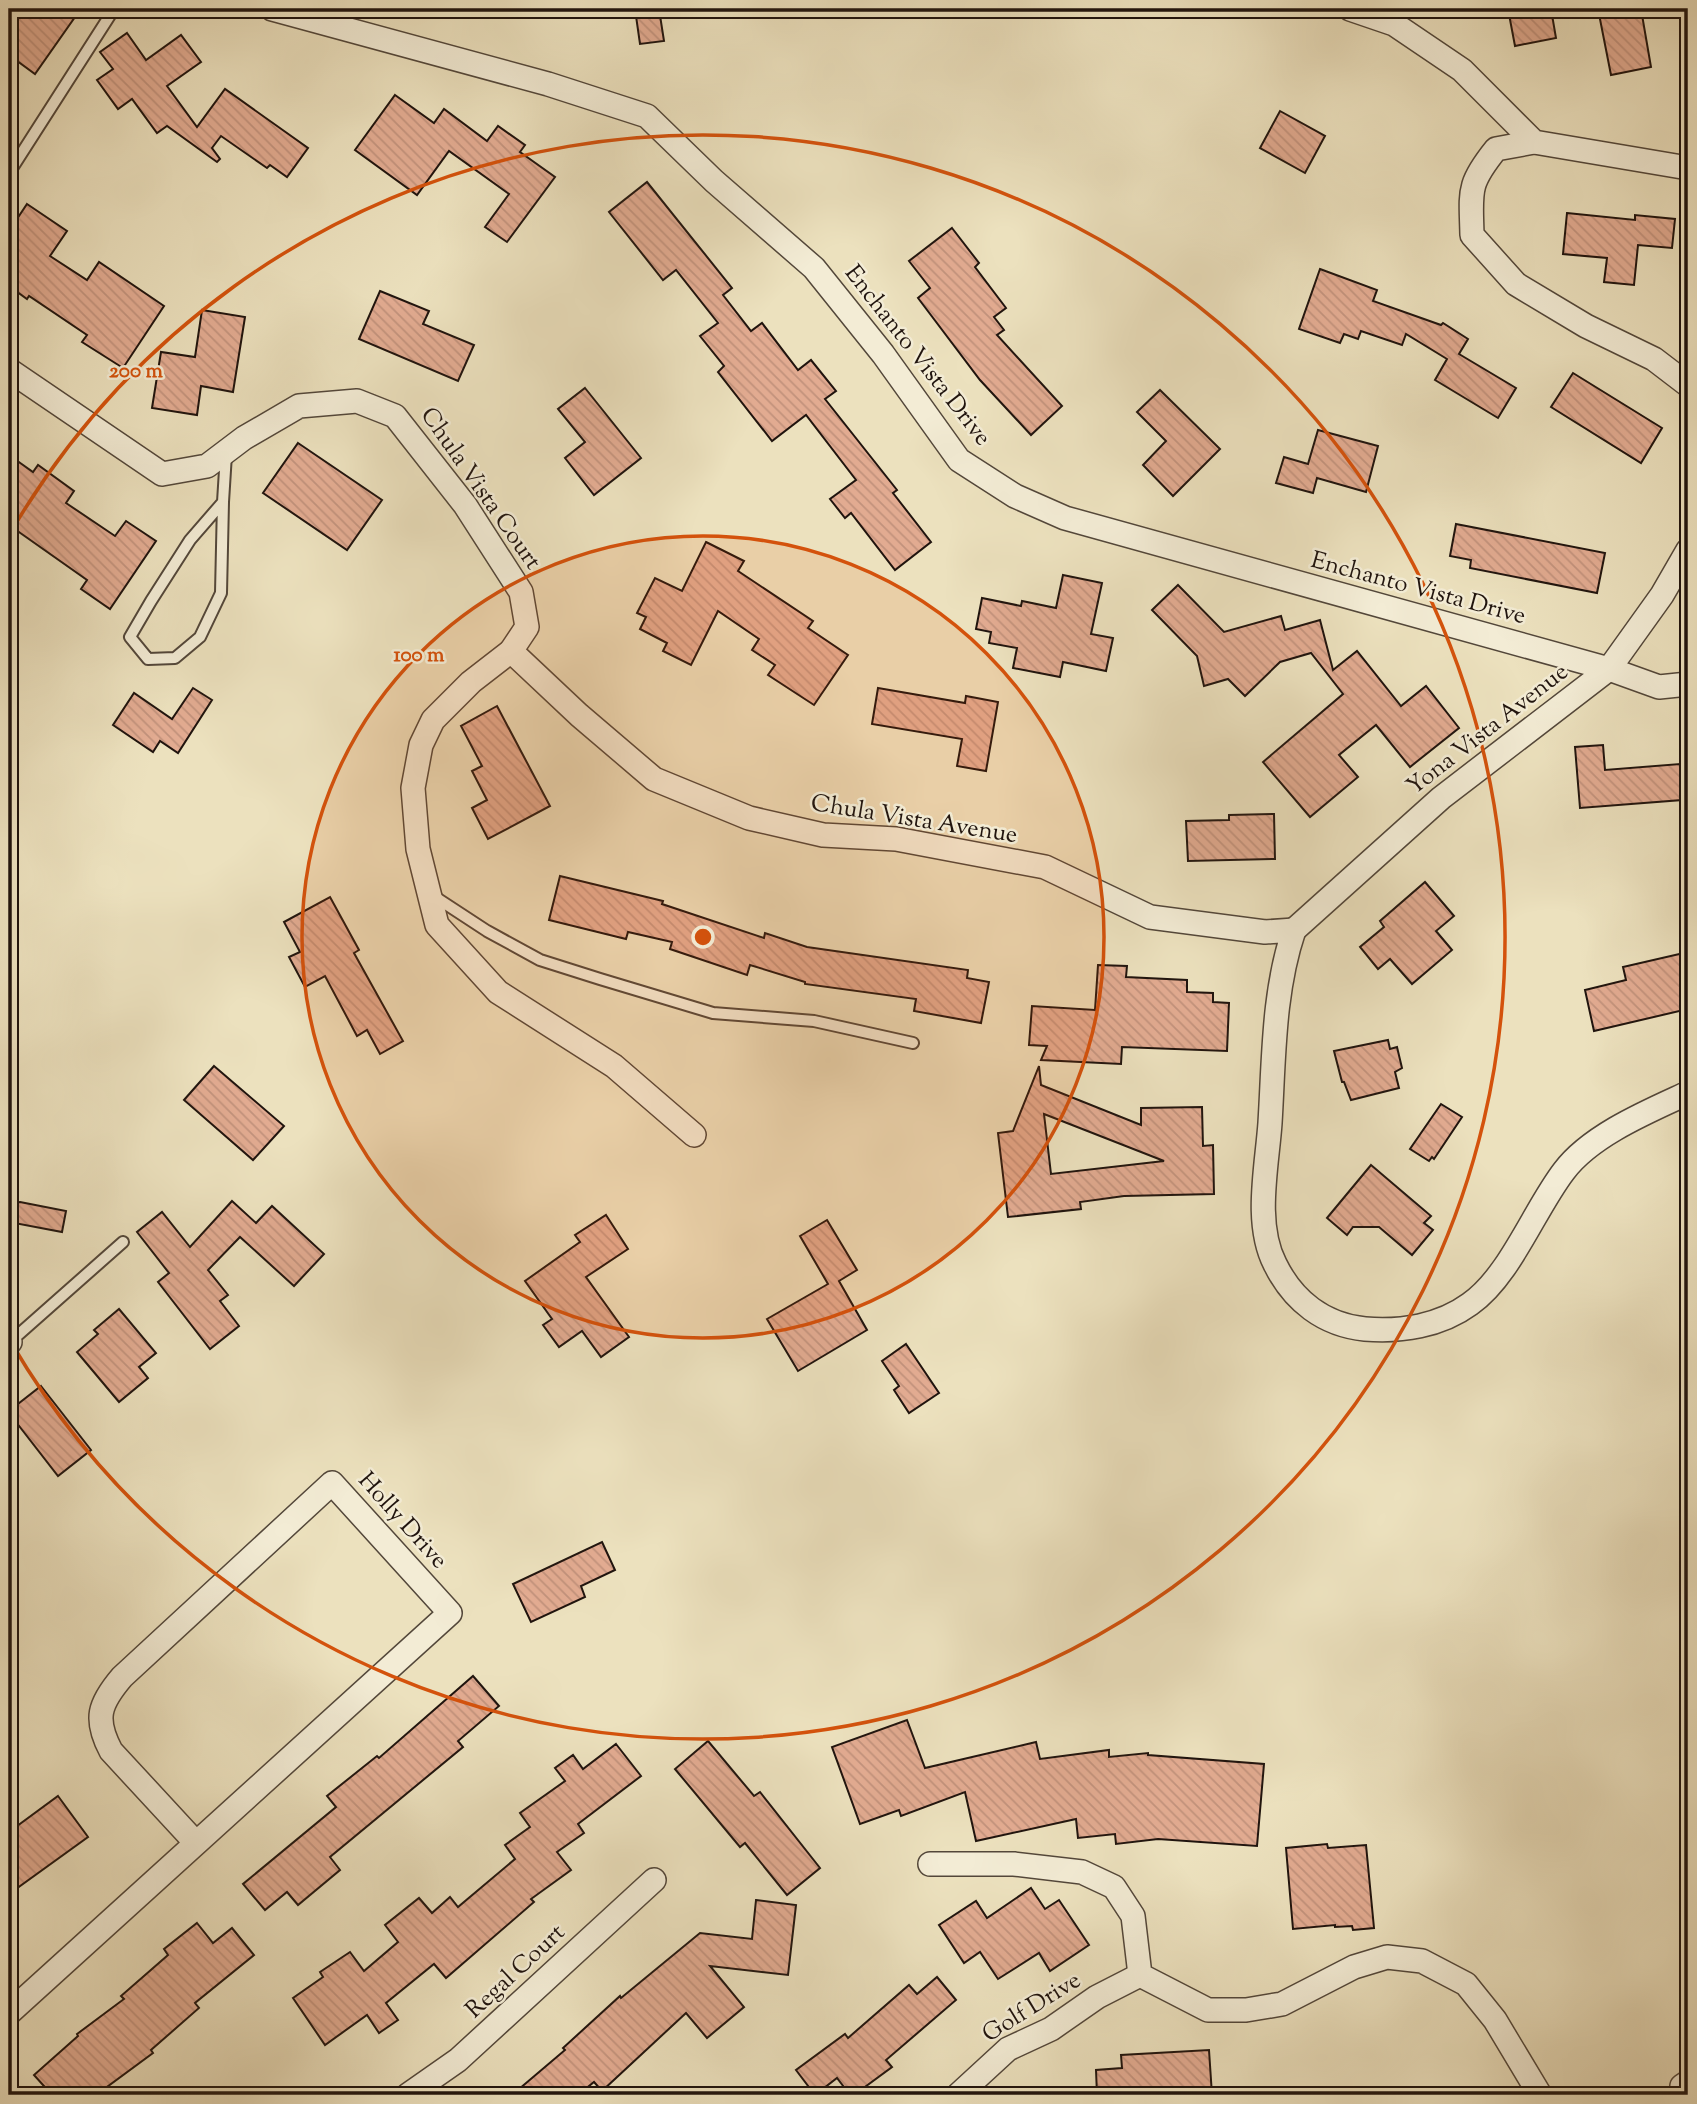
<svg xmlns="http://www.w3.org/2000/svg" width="1697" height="2104" font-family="'Sorts Mill Goudy',serif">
<defs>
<pattern id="building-back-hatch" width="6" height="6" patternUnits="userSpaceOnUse" patternTransform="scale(1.75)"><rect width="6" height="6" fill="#e2ab91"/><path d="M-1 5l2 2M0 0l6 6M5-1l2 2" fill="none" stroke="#c2927c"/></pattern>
</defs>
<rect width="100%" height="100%" fill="#ece1be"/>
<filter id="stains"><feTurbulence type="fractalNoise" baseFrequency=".00286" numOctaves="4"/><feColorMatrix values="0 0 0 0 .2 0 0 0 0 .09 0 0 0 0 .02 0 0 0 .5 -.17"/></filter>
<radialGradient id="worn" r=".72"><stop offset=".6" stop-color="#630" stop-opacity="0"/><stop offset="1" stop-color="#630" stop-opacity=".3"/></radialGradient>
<g fill="url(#building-back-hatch)" stroke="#20140e" stroke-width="2" fill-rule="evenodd">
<path d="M23,9H62L75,17L35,74L9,55V29Z"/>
<path d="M635,9H659L664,41L640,44Z"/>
<path d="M1508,9H1551L1556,38L1515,46Z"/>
<path d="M1598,9H1641L1651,67L1611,75Z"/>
<path d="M127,33L146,60L181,35L201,62L167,86L197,127L225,89L308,148L287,177L270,165L267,168L221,136L212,148L220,159L217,162L167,126L157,133L132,99L118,109L97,80L113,69L100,52Z"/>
<path d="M395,95L434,123L444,109L487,141L498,126L525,145L520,152L555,177L507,242L485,227L509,194L449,151L417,195L355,150Z"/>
<path d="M1280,111L1325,136L1305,173L1260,148Z"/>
<path d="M647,182L732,288L723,295L751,331L762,323L798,370L811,360L836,391L825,399L897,490L893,493L931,542L895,570L851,513L845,518L830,499L856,480L806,415L772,441L718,372L724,366L700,336L718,323L676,270L663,280L609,212Z"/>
<path d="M27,204L67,231L50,256L87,280L99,262L164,306L123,368L82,342L87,335L29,296L27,299L9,286V231Z"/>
<path d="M1567,213L1635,220V215L1675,219L1672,248L1638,245L1634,285L1604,282L1607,258L1563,254Z"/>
<path d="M952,228L979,263L975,267L1006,308L994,317L1004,330L997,335L1062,406L1031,435L980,380L918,298L930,288L909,261Z"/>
<path d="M1320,269L1377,290L1373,301L1441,325L1443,323L1468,339L1459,354L1516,388L1498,418L1435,380L1447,359L1406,334L1402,345L1361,331L1358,339L1344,334L1340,343L1299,329Z"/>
<path d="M380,291L429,311L423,324L474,345L458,381L359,339Z"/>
<path d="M202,310L245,317L233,392L201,386L197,415L152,408L161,352L195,357Z"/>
<path d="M1573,373L1662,428L1641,463L1551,407Z"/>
<path d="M585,388L641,458L594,495L565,458L585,442L558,409Z"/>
<path d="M1160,390L1220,449L1173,496L1143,465L1166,441L1137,412Z"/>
<path d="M1318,430L1378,446L1366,492L1317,478L1313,493L1276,483L1284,457L1308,464Z"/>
<path d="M298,443L382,500L347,550L263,493Z"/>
<path d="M9,455L33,472L38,465L74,491L66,503L115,536L126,521L156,541L110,609L81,589L87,580L9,525Z"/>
<path d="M1456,524L1605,553L1597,593L1470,568L1471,560L1450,556Z"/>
<path d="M706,542L744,561L738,571L813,621L808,628L848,655L814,705L768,675L775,665L752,650L759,639L718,611L691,665L663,651L667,643L640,629L646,617L637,613L655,578L682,591Z"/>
<path d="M1063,575L1102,583L1091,634L1113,638L1106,671L1063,662L1060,677L1013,668L1017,648L989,643L991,632L976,629L982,598L1021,606L1022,601L1056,608Z"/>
<path d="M1178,585L1224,632L1281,616L1285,630L1320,620L1333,670L1357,651L1401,706L1426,686L1459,728L1410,767L1376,725L1339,755L1358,777L1310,817L1263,762L1343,694L1311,653L1280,662L1245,696L1228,679L1204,686L1197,656L1152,610Z"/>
<path d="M193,688L212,700L178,753L160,741L153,752L113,725L134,693L172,719Z"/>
<path d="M878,688L965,703L966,696L998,702L986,771L957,766L962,739L872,724Z"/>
<path d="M497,706L550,806L488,839L472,808L487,800L472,771L482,766L461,726Z"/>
<path d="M1603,745L1605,770L1680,764L1682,800L1580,808L1575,747Z"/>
<path d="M1274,814L1275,859L1188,861L1186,821L1229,820V815Z"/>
<path d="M560,876L663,901L662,904L764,938L765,933L807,947L968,970L967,978L989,982L981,1023L914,1011L916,999L805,984V982L750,965L747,975L670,949L672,942L628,932L626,939L549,920Z"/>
<path d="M1425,882L1454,916L1436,931L1452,950L1412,984L1390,959L1378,969L1360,947L1384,927L1380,921Z"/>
<path d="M330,897L359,950L354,953L403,1041L380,1054L367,1030L357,1036L325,976L305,987L289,957L300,952L284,922Z"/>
<path d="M1688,952V1009L1594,1031L1585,990L1626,980L1623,967Z"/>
<path d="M1098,965L1127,966L1126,977L1187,980V992L1213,993V1002L1229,1003L1227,1051L1122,1047L1121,1064L1041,1060L1047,1046L1029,1045L1032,1006L1095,1010Z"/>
<path d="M1388,1040L1390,1049L1397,1047L1402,1068L1395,1072L1399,1088L1351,1100L1344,1082H1342L1334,1051Z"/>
<path d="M214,1066L284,1126L253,1160L184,1100Z"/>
<path d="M1039,1066L1041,1085L1141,1125V1108L1202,1107L1203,1146L1213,1145L1214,1194L1124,1196L1080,1202L1081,1209L1008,1217L998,1133L1013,1131ZM1044,1114L1164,1161L1051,1174Z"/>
<path d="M1441,1104L1462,1117L1434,1159L1432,1157L1429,1161L1410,1149Z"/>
<path d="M1371,1165L1431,1216L1424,1223L1433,1230L1412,1255L1379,1227H1353L1347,1235L1327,1218Z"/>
<path d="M232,1201L256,1223L272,1206L324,1254L294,1286L240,1237L208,1270L228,1295L220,1301L239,1326L210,1349L158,1282L169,1273L137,1232L162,1212L190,1247Z"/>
<path d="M20,1202L66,1211L62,1232L9,1222V1204Z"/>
<path d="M606,1215L628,1249L586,1277L629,1337L601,1357L582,1331L559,1347L543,1325L552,1319L525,1281L580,1242L575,1235Z"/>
<path d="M827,1220L857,1270L839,1281L867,1330L798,1371L767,1319L828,1284L800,1236Z"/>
<path d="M119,1309L156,1353L139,1367L148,1378L119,1402L77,1352L98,1334L94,1330Z"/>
<path d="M906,1344L939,1393L909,1413L894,1390L899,1386L882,1361Z"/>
<path d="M41,1386L91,1450L58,1476L9,1413V1411Z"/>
<path d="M602,1542L615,1570L581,1586L585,1597L531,1622L513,1584Z"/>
<path d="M473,1676L499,1706L458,1741L463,1747L330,1857L340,1870L298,1905L287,1892L265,1910L243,1884L336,1807L327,1796L377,1756L379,1758Z"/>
<path d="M907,1720L925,1768L1036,1742L1040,1759L1109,1750V1757L1148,1753V1755L1264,1764L1257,1846L1158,1839L1116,1844L1115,1834L1078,1838L1076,1819L976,1841L965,1792L901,1816L899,1810L860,1824L832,1747Z"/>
<path d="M708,1741L754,1796L760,1792L820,1868L787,1895L745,1843L740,1847L675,1769Z"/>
<path d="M616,1744L641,1776L578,1824L584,1833L557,1852L571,1870L531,1899L534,1902L446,1978L434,1964L386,2003L398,2020L379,2033L367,2015L325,2045L293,1998L323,1977L320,1972L350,1952L364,1971L398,1942L385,1925L419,1898L432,1913L450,1897L458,1907L515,1859L505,1845L530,1827L520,1813L565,1781L555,1768L573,1755L583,1769Z"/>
<path d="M58,1796L88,1837L9,1894V1832Z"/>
<path d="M1327,1844L1328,1848L1366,1845L1374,1928L1353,1930L1352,1926L1335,1927V1925L1293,1929L1286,1848Z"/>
<path d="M1031,1888L1045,1909L1059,1900L1089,1945L1050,1971L1039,1953L998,1979L980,1952L964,1963L939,1925L976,1901L987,1918Z"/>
<path d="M756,1900L796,1905L788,1975L710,1966L744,2007L707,2038L686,2013L602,2091L594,2082L578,2095H512L565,2050L563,2048L620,1996L621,1998L700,1933L752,1939Z"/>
<path d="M197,1923L213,1943L232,1928L254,1955L195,2003L199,2008L151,2050L153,2053L107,2087L114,2095H52L34,2075L78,2036L77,2034L124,1999L121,1996L168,1955L164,1949Z"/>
<path d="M937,1977L956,2000L886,2060L892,2067L854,2095H850L837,2078L815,2095L796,2070L845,2034L848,2038L909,1985L917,1994Z"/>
<path d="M1209,2050L1212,2095H1097L1096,2070L1122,2068L1121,2055Z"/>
</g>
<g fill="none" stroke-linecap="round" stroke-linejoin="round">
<defs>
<g id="service">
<path d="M9,173L114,9"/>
<path d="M223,502L221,593L200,637L175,658L148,659L130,637L151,601L190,540L223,502L226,454"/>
<path d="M432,895L487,931L540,960L600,979L713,1013L814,1021L913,1043"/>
<path d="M10,1342L123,1242"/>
</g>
<g id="minor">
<path d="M272,9L548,84L647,116L714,181L814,268L883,354L959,460L1015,496L1065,518L1609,669L1659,687L1688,684"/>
<path d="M1350,9L1394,24L1462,70L1534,142L1688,168"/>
<path d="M1534,142L1496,149C1467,185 1471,191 1472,235L1516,284L1586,326L1654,359L1688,385"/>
<path d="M9,370L162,474L207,466L244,438L299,406L357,401L395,416L465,505L521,592L527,627L511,651L471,682L433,720L421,745L413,788L418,849L437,925L498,992L614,1066L694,1135"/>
<path d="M511,651L579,715L654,779L749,818L823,835L896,839L1045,867L1150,917L1265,932L1294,930C1273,992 1274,1058 1270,1123C1267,1167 1254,1223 1275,1264C1293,1301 1324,1325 1365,1329C1401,1332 1440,1326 1470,1304C1510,1276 1534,1210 1564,1171C1591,1135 1649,1111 1688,1093"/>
<path d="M1294,930L1441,798L1609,669L1662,595L1688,550"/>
<path d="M9,1343L10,1342"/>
<path d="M930,1864H1014L1082,1872L1114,1887L1133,1916L1140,1975L1208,2010H1246L1282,2004L1354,1967L1387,1957L1422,1961L1466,1984L1495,2020L1540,2095"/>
<path d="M9,2013L450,1613L332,1483L122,1677C99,1704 94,1719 111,1751L196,1843"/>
<path d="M1682,2086L1688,2082"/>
<path d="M408,2095L458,2060L654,1880"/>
<path d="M958,2095L1008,2049L1051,2029L1097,1997L1140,1975"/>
</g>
</defs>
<use href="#service" stroke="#53473a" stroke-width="14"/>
<use href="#minor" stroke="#53473a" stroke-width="26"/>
<use href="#service" stroke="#f3ecd5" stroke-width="10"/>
<use href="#minor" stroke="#f3ecd5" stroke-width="23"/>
</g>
<circle cx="703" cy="937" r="401" fill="#d4520c" fill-opacity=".12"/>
<g fill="none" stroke="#d4520c" stroke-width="3.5">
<circle cx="703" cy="937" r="401"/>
<path d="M12 530A802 802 0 1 1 12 1344"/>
</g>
<g text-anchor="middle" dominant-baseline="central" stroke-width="5" stroke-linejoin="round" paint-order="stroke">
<g font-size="24" fill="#20140e" stroke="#f3ecd5">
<text transform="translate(917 356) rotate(52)">Enchanto Vista Drive</text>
<text transform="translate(480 489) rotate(55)">Chula Vista Court</text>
<text transform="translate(1418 589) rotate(15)">Enchanto Vista Drive</text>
<text transform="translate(1488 730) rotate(-38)">Yona Vista Avenue</text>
<text transform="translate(914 820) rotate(9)">Chula Vista Avenue</text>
<text transform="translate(402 1521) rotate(48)">Holly Drive</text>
<text transform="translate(516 1972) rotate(-43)">Regal Court</text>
<text transform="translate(1032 2008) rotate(-32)">Golf Drive</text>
</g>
</g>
<circle cx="703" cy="937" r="10" fill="#d4520c" stroke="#f3ecd5" stroke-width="3.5"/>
<g font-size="21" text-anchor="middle" font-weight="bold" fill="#d4520c" stroke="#f3ecd5" stroke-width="5" stroke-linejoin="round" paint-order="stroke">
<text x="136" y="377">200 m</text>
<text x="419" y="661">100 m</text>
</g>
<rect width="1697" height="2104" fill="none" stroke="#ece1be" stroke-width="35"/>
<rect x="10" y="10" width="1676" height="2083" fill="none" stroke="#20140e" stroke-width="3.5"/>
<rect x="18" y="18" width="1662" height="2069" fill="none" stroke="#20140e" stroke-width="2"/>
<rect width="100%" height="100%" filter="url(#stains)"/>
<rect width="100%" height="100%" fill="url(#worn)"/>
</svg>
